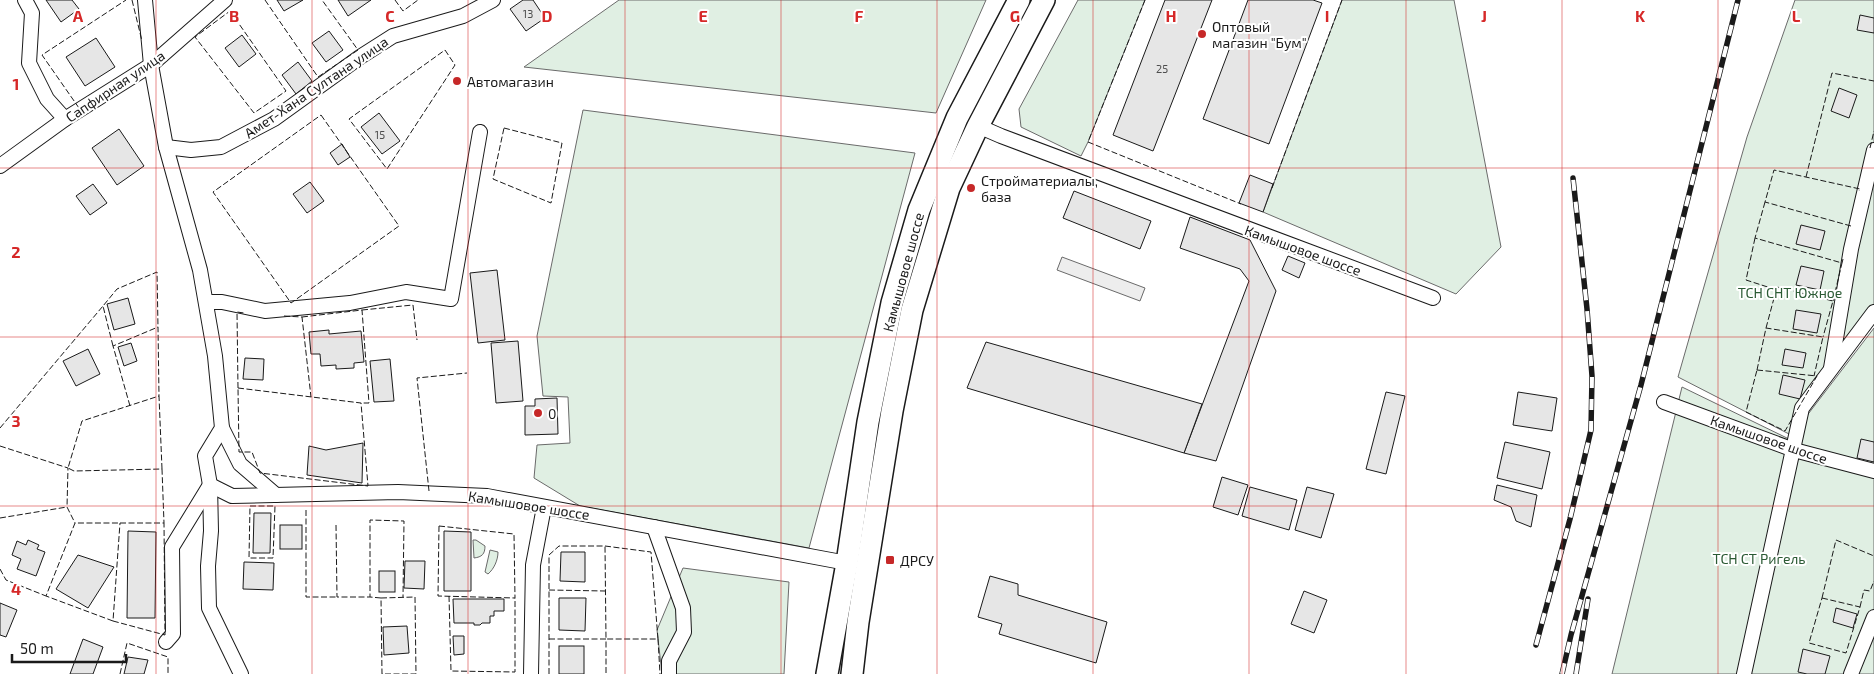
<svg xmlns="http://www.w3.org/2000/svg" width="1874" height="674" font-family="'Exo 2',sans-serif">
<rect width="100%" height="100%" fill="#fff"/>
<g fill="#e0efe3" stroke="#6a6a6a">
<path d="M619,0H986L936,113L524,67Z"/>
<path d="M1078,0H1145L1088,142L1081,156L1021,127L1019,109Z"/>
<path d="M1342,0H1454L1501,247L1456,294L1263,212Z"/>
<path d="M1795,0H1874V321L1789,434L1678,377L1747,137Z"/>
<path d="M583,110L915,153L809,548L580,506L534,478L537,445L570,443L568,397L543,396L537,336Z"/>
<path d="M1874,328V674H1612L1682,387L1789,439Z"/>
<path d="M473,540H476L485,546C485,554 482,557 474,558Z"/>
<path d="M490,550L498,552C498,560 494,569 488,574L485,572Z"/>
<path d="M683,568L789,582L784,674H662L657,630Z"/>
</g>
<path fill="#ededed" stroke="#6a6a6a" d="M1062,257L1145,288L1140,301L1057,270Z"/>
<g fill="#e6e6e6" stroke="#1a1a1a">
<path d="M46,0H72L79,9L61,22Z"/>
<path d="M277,0H303L284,11Z"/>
<path d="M338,0H371L348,16Z"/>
<path d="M523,0H533L545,18L526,31L510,9Z"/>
<path d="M1165,0H1212L1153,151L1113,135Z"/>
<path d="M1248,0H1313L1322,3L1269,144L1203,119Z"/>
<path d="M1860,15L1874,18V33L1857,30Z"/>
<path d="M329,31L343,50L326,62L312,43Z"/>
<path d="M242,35L256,54L239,67L225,48Z"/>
<path d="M96,38L115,67L85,86L66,57Z"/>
<path d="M298,62L312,81L296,94L282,75Z"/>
<path d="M1839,88L1857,95L1849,118L1831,111Z"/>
<path d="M379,113L400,141L382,154L361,127Z"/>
<path d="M119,129L144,166L117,185L92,148Z"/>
<path d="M342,144L350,157L338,165L330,153Z"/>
<path d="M1250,175L1273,184L1263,212L1239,203Z"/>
<path d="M310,182L324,201L307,213L293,194Z"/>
<path d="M93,184L107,203L90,215L76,196Z"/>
<path d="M1074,191L1151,221L1140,249L1063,218Z"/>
<path d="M1190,217L1250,240L1276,291L1216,461L1184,453L1249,281L1240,269L1180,248Z"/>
<path d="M1801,225L1825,231L1820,250L1796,244Z"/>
<path d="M1288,256L1305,263L1299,278L1282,270Z"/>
<path d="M1801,266L1824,271L1820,290L1796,285Z"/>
<path d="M497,270L505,340L478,343L470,273Z"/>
<path d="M128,298L135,324L114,330L107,304Z"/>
<path d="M1796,310L1821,314L1817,333L1793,329Z"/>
<path d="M329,330V334L361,331L364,362L354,363V368L336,369V365L321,366L320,354H311L309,332Z"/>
<path d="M518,341L523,401L496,403L491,343Z"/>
<path d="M986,342L1202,404L1184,453L967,388Z"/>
<path d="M131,343L137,361L124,366L118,347Z"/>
<path d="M88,349L100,374L76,386L63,361Z"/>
<path d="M1785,349L1806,353L1803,368L1782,365Z"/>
<path d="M245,358L264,359L263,380L243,379Z"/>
<path d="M390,359L394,401L374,402L370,361Z"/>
<path d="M1783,375L1805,380L1800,399L1779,394Z"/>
<path d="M1386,392L1405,396L1386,474L1366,469Z"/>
<path d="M1518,392L1557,398L1552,431L1513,425Z"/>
<path d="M557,398L558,434L525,435V406H535V399Z"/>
<path d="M1861,439L1874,442V462L1857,458Z"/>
<path d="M1505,442L1550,452L1542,489L1497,478Z"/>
<path d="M363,443L362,483L307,475L309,446L326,450Z"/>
<path d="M1222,477L1248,485L1238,515L1213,507Z"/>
<path d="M1497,485L1537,495L1531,527L1516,521L1511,507L1494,500Z"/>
<path d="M1250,487L1297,500L1289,530L1242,516Z"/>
<path d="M1307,487L1334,494L1321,538L1295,530Z"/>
<path d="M254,513H271L270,553H253Z"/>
<rect x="280" y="525" width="22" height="24"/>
<path d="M128,531L156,532L155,618H127Z"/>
<path d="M444,531L471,532V591H444Z"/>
<path d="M28,540L39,545L37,549L45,552L36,576L17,569L21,559L12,555L17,541L26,545Z"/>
<path d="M561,552H585V582L560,581Z"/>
<path d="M78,555L114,567L88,608L56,589Z"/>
<path d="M405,561H425L424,589L404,588Z"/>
<path d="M244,562L274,563L273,590L243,589Z"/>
<rect x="379" y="571" width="16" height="21"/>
<path d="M990,576L1018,584V595L1107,622L1096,663L999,634L1002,624L978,617Z"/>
<path d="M1304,591L1327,600L1314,633L1291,624Z"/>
<path d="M559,598H586L585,631L559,630Z"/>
<path d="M453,599H504V611H494V616H490V623H482L480,625H474V623H454Z"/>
<path d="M0,603L17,610L6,637L0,635Z"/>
<path d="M1836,608L1857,614L1853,628L1833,622Z"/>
<path d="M407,626L409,653L384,655L383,627Z"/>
<path d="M453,636H464V654L454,655Z"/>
<path d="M83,639L103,647L93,674H70Z"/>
<rect x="559" y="646" width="25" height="28"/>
<path d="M1803,649L1830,656L1825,674H1807L1798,672Z"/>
<path d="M128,657L148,660L144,674H124Z"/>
</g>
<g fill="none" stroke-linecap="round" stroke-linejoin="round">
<defs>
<g id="minor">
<path d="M25,0L32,13L29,63L47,99L65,119"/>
<path d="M145,0L151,65L166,147L200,270L215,356L222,428L205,456L210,485L211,531L208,566L209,608L241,674"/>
<path d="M978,126L1001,136L1433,298"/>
<path d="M166,147L191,150L221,147L274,119L360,57L393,36L463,16L493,0"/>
<path d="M0,166L65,119L151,65L225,0"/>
<path d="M206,302H222L265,311L350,303L406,292L451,299L480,132"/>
<path d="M1831,368L1851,249L1874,150"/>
<path d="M1664,402L1794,450L1874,471"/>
<path d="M222,428L240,464L276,495"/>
<path d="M210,485L232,496L398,492L487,496L847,563"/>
<path d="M654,527L683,608L684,632L669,661V674"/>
<path d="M166,642L173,634L172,547L210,485"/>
<path d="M531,674L533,565L544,507"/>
<path d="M1744,674L1802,408L1874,312"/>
<path d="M1851,674L1874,617"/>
</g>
<g id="primary">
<path d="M827,674L847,563L868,422L892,303L919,210L957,118L1019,0"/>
<path d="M852,674L858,622L892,411L912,310L949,188L978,126L1044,0"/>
</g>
</defs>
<use href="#minor" stroke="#1a1a1a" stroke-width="16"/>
<use href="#primary" stroke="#1a1a1a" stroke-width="24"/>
<use href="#minor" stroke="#fff" stroke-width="14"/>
<use href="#primary" stroke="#fff" stroke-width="21"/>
<defs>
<g id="rail">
<path d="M1536,645L1570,519L1591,430L1592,376L1587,309L1573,178"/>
<path d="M1562,674L1571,635L1641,385L1738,0"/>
<path d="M1576,674L1588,599"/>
</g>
</defs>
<use href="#rail" stroke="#1a1a1a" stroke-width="5.5"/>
<use href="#rail" stroke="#fff" stroke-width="4" stroke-dasharray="11" stroke-linecap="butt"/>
<g stroke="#1a1a1a" stroke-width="1" stroke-dasharray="6 2.5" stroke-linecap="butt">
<path d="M132,0L142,41"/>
<path d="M265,0L318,77L358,50L322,0"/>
<path d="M395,0L403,11L418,0"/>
<path d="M1145,0L1088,142L1241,204"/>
<path d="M230,11L286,91L254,113L195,37Z"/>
<path d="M445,50L455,65L387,169L349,119Z"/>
<path d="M79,108L42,55L126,0"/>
<path d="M321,115L399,226L291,303L213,192Z"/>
<path d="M504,128L562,143L551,203L493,179Z"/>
<path d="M1870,148L1874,131"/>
<path d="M1806,177L1832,73L1874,81"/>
<path d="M1272,188L1342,0"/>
<path d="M1765,202L1755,238L1842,263L1843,259"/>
<path d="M1851,226L1765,202L1774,170L1860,189L1859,191"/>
<path d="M1755,238L1746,280L1777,290"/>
<path d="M1833,301L1842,263"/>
<path d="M362,310L413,305L417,340"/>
<path d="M284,316L302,317L311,397"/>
<path d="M302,317L362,310L369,403H361"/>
<path d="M1766,328L1777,287L1833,301L1823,337"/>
<path d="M113,346L103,306L117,289L157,272L158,327"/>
<path d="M1757,370L1817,376L1785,431L1746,412Z"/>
<path d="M1757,370L1766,328L1823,337L1814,376"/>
<path d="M238,388L361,403L368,486L260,473L252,452H239Z"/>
<path d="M238,388L237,312L244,313"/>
<path d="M130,406L113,346L158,327L159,396"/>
<path d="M0,428L103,306"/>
<path d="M0,446L68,468L67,507"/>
<path d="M162,469L159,396L82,421L68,468L74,471L162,469L164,523"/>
<path d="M429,491L417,378L467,373"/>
<path d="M250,506H275L273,558H249Z"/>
<path d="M306,510V597H337"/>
<path d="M0,518L67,507L75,523"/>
<path d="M120,523H164L165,635L113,621Z"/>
<path d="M336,525L337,597H370"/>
<path d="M439,526L514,534L515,598L438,596Z"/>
<path d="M605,546L651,552L658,639H606Z"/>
<path d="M0,569L6,580L46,596"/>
<path d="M549,590L605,591"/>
<path d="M449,596L451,671L515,672V598"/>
<path d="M415,597L416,674H382L381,598Z"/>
<path d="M381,598L370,597V520L404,521L403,597"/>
<path d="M1822,598L1860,607L1846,653L1809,643Z"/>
<path d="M1822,598L1836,540L1874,556"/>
<path d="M1860,607L1864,590L1870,591L1874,581"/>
<path d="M113,621L46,596L75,523H120"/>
<path d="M549,639H606V674"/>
<path d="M658,639L660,674"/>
<path d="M120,674L127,643L168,657V674"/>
<path d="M549,674V555L559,546H605"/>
</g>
</g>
<path fill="none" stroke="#d62828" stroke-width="1" stroke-opacity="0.55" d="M156,0V674M312,0V674M468,0V674M625,0V674M781,0V674M937,0V674M1093,0V674M1249,0V674M1406,0V674M1562,0V674M1718,0V674M0,168H1874M0,337H1874M0,506H1874"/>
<g fill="#c62828" stroke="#fff" stroke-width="2">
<circle cx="1202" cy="34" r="5"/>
<circle cx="457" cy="81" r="5"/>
<circle cx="971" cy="188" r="5"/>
<circle cx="538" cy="413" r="5"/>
<rect x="885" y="555" width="10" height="10" rx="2.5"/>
</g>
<g text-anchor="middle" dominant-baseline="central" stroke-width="4" stroke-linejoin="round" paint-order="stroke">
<g font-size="11" fill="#4d4d4d">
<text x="528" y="13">13</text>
<text x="1162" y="68">25</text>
<text x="380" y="134">15</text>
</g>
<g font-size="14" fill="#1a1a1a" stroke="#fff" text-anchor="start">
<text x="1212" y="26">Оптовый<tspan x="1212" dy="16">магазин "Бум"</tspan></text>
<text x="467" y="81">Автомагазин</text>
<text x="981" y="180">Стройматериалы,<tspan x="981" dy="16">база</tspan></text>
<text x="548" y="413">0</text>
<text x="900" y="560">ДРСУ</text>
</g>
<g font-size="14" fill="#1a1a1a" stroke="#fff">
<text transform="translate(115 86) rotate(-34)">Сапфирная улица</text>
<text transform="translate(316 87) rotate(-34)">Амет-Хана Султана улица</text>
<text transform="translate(1303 250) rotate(20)">Камышовое шоссе</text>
<text transform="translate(903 272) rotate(-75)">Камышовое шоссе</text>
<text transform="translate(1769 439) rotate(19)">Камышовое шоссе</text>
<text transform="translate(529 505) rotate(9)">Камышовое шоссе</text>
</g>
<g font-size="14" fill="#2b5a34" stroke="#fff">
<text x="1790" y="292">ТСН СНТ Южное</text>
<text x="1759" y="558">ТСН СТ Ригель</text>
</g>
</g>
<g font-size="16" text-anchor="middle" font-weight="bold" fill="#d62828" stroke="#fff" stroke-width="4" stroke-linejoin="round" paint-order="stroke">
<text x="78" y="22">A</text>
<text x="234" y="22">B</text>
<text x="390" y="22">C</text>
<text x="547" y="22">D</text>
<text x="703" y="22">E</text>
<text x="859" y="22">F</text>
<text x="1015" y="22">G</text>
<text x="1171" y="22">H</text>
<text x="1327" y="22">I</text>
<text x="1484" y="22">J</text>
<text x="1640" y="22">K</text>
<text x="1796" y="22">L</text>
<text x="16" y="90">1</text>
<text x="16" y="258">2</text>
<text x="16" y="427">3</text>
<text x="16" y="595">4</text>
</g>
<path d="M12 654v8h114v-8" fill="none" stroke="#1a1a1a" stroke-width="2.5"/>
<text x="20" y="654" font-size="15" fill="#1a1a1a" stroke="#ffffff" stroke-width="4" paint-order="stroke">50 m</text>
</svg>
